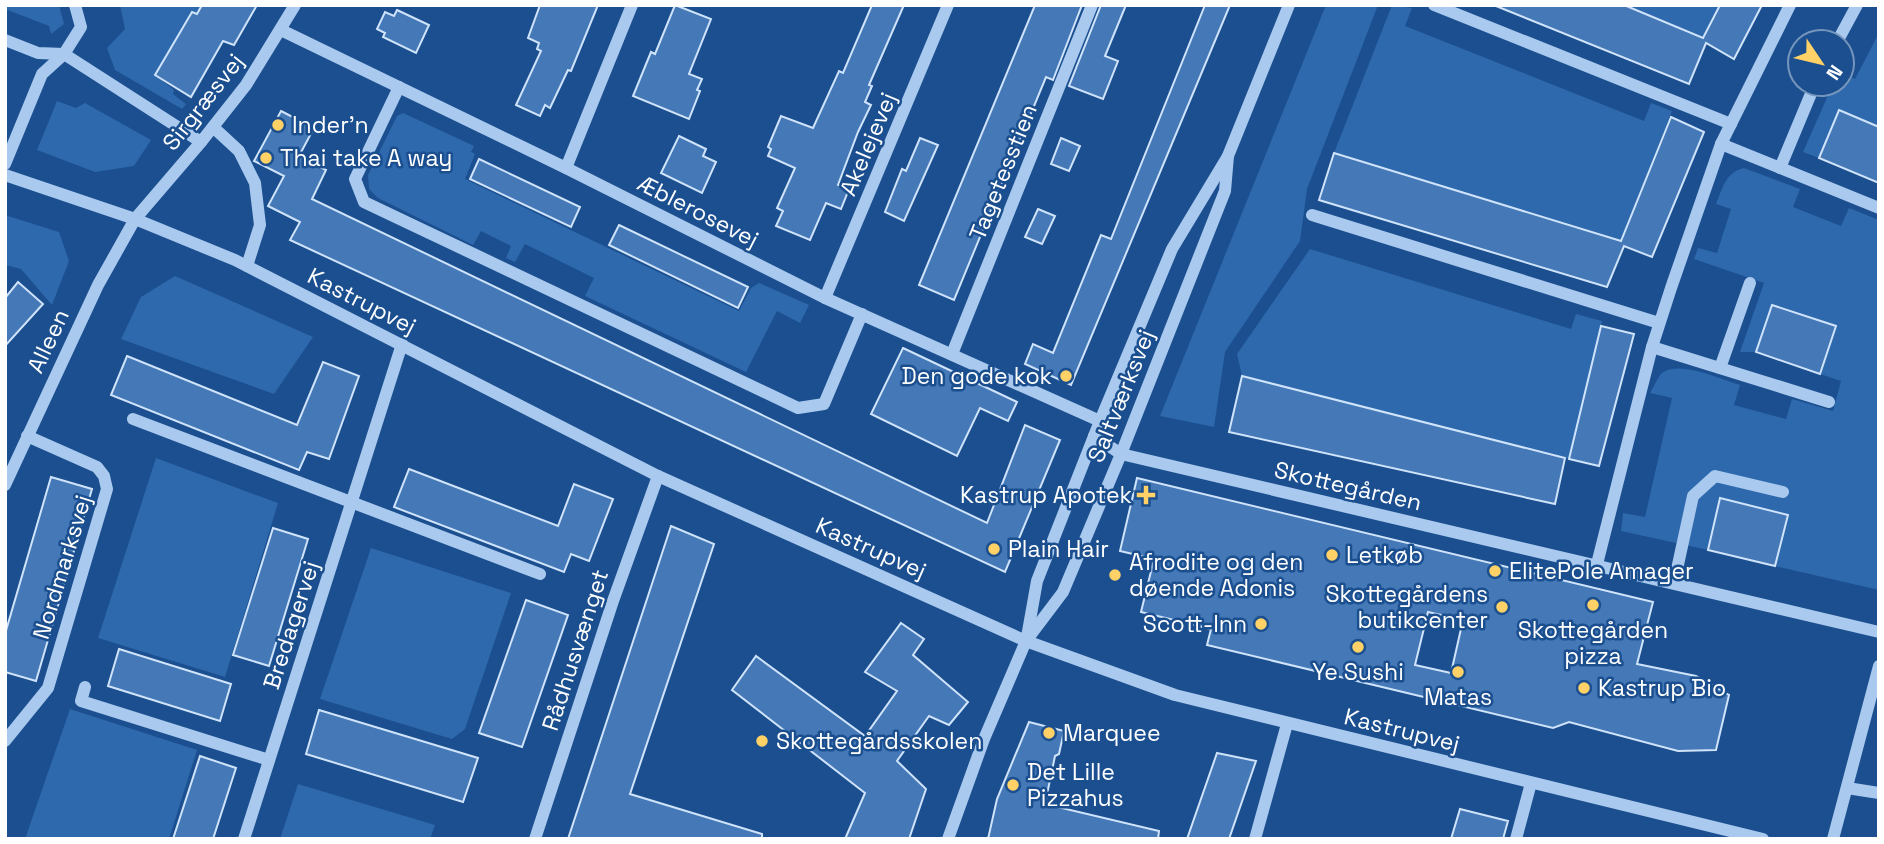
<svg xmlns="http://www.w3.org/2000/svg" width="1884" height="844" font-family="'Space Grotesk',sans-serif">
<rect width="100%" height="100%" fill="#1b4f8f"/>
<g fill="#2e69ad">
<path d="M5,5H59L64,24L51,34L49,26L5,9Z"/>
<path d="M120,5H202L197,14L191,12L155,75L174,90L173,94L186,104L182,109L115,70L107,48L125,29Z"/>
<path d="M1326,5H1378L1307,189L1300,241L1225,352L1214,427L1160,416Z"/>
<path d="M1392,5L1412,8L1405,26L1644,121L1651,103L1672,111L1621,241L1334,153Z"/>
<path d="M1624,5H1719L1703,38Z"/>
<path d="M1879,33V127L1839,110L1819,158L1803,152L1833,84H1842V73L1855,79Z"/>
<path d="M57,101L76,108L85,103L151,140L134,166L95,172L37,150Z"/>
<path d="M403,113L474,146L471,152L475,154L465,179L739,311L751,288L759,283L809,305L800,323L777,311L746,372L585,296L594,278L525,244L515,262L506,258L511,246L481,231L473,245L378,198L369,189L368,175L397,116Z"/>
<path d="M1744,168L1800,189L1793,207L1841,226L1849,208L1879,220V590L1775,566L1788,515L1721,498L1708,550L1621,531L1623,513L1645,517L1672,398L1650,393C1654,387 1657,378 1662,373C1680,360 1720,379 1740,385L1734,405L1786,419L1792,399L1833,411L1841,381L1820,374L1836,326L1772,305L1756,352H1740L1764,283L1694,259L1698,248L1717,253L1731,209L1716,204C1723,187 1726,172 1744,168Z"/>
<path d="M5,215L59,232L69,261L52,305L21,269L5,265Z"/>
<path d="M1310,249L1571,329L1576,314L1602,321L1569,459L1242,376L1237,354Z"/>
<path d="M175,276L313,337L274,394L121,339L141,297Z"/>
<path d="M156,458L278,503L225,677L98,638Z"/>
<path d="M371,548L511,593L465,729L452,739L320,699Z"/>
<path d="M70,709L197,750L169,839H25Z"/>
<path d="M298,784L435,825L430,839H280Z"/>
</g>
<g fill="#4478b7" stroke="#cfe3fa" stroke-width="2" fill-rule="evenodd">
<path d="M202,5H257L234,45L223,41L191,97L155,75L192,12L197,14Z"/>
<path d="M540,5H598L571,71L568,70L550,108L545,105L540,116L516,105L541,51L537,49L539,43L528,38Z"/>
<path d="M675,5L711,19L689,74L702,79L697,90L700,91L689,119L633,96L651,52L655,54Z"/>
<path d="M872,5H904L869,85L872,86L865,102L871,105L858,132L838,185L849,189L841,209L826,203L810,240L776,226L783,211L777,208L795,168L768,156L771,149L768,147L781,116L813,128L839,71L843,73Z"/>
<path d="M1035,5H1082L1053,80L1046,77L954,300L919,285Z"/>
<path d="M1101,5H1126L1105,56L1118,61L1103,99L1069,86Z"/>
<path d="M1205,5H1230L1071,385L1025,364L1033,344L1053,353L1101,235L1111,239Z"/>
<path d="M1624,5L1703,38L1720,5H1762L1734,59L1706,43L1689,84L1496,6Z"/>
<path d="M397,10L429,25L416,53L383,37L385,33L377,29L385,12L394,16Z"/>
<path d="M1839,110L1879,127V183L1819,158Z"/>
<path d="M281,111L314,128L299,156L326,170L312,199L987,523L1025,425L1060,440L1005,572L290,240L300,222L268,206L284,176L254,161Z"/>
<path d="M1671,117L1704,132L1652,257L1624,246L1607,287L1319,200L1334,153L1621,241Z"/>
<path d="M679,136L706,149L703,156L716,162L702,193L661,173Z"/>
<path d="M920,138L938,145L904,221L885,212L902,169L906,171Z"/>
<path d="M1061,138L1080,146L1069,171L1051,164Z"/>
<path d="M479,159L580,207L571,227L470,179Z"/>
<path d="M1038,209L1055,216L1042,244L1025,237Z"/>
<path d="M619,225L748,287L738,308L609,245Z"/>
<path d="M18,282L43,304L5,346V298Z"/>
<path d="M1772,305L1836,326L1820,374L1756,352Z"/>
<path d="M1601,326L1634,334L1599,466L1569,459Z"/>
<path d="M903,348L1017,402L1008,421L980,408L957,456L871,414Z"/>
<path d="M127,356L297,425L323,362L359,376L329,459L307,452L299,470L111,395Z"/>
<path d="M1242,376L1565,458L1555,504L1229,432Z"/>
<path d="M409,469L558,526L574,484L613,499L589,561L571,554L564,572L394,507Z"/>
<path d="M51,477L92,489L36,681L5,672V634Z"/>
<path d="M1137,478L1653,602L1637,664L1696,676L1729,695L1716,750L1678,751L1569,722L1553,728L1207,645L1211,629L1141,612L1154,559L1120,551ZM1428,612L1463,620L1451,673L1415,665Z"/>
<path d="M1720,498L1788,515L1775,566L1708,550Z"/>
<path d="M671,526L714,544L630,794L762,834V839H568Z"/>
<path d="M273,528L308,539L269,666L233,655Z"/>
<path d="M526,600L568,615L522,747L479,733Z"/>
<path d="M901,623L924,639L913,655L968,702L949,725L929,716L897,761L926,789L909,839H845L865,793L732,690L756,656L865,736L897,691L865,672Z"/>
<path d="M119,649L231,684L220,721L108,686Z"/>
<path d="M319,710L478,758L463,802L306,754Z"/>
<path d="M1029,722L1064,731L1059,754L1055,756L1045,804L1159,831L1158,839H988L997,799Z"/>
<path d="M1217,753L1256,761L1229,839H1187Z"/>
<path d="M200,756L236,768L213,839H173Z"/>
<path d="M1460,809L1508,821L1503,839H1451Z"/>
</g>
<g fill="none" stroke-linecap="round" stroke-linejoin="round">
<g stroke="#a9c9ee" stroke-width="12">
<path d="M1434,5L1731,124"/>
<path d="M281,30L566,168L825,298L1100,421"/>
<path d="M5,40L38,53L64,54L201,142"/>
<path d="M1837,42L1857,5"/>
<path d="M399,87L355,179L364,202L798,408L824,404L862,314"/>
<path d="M213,127L239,151L255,183L260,225L247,266"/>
<path d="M1721,144L1879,208"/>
<path d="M5,164L42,74L64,54L81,27L75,5"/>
<path d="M566,168L632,5"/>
<path d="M1780,168L1815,84"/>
<path d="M5,175L135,219L235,260L658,476L1026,641L1175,695L1763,839"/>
<path d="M1312,215L1659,323"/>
<path d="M825,298L948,5"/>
<path d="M1652,347L1829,402"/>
<path d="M952,354L1092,5"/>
<path d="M1720,368L1750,283"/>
<path d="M133,419L540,574"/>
<path d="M1094,436L1121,454L1879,632"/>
<path d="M5,485L98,285L135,219L201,142L246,85L295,5"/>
<path d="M1597,564L1652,347L1671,288L1721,144L1790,5"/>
<path d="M1674,583L1693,496L1715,476L1783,492"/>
<path d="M1027,637L1037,581L1100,421L1172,249L1228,156L1289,5"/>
<path d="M85,687L81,701L269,760"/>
<path d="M5,741L48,688L107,489L104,476L97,467L27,436"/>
<path d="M1847,788L1879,793"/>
<path d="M244,839L402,344"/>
<path d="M535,839L613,601L658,476"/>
<path d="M948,839L984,739L1026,641L1063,592L1121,454L1225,191L1228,156"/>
<path d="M1255,839L1287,724"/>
<path d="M1516,839L1531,783"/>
<path d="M1833,839L1879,666"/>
</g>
</g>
<g fill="#ffd166" stroke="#1b4f8f" stroke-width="2.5">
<circle cx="278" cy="125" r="7"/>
<circle cx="266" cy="158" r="7"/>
<circle cx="1066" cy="376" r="7"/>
<path d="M1142.5 484.5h7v7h7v7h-7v7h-7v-7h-7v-7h7z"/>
<circle cx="994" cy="549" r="7"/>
<circle cx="1332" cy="555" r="7"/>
<circle cx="1495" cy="571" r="7"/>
<circle cx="1115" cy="575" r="7"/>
<circle cx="1593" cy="605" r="7"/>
<circle cx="1502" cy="607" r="7"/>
<circle cx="1261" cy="624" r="7"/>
<circle cx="1358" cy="647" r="7"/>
<circle cx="1458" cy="672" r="7"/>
<circle cx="1584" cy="688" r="7"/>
<circle cx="1049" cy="733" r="7"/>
<circle cx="762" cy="741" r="7"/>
<circle cx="1013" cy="785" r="7"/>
</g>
<g text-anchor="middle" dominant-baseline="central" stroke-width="5" stroke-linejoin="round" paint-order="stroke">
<g font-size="23" fill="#fff" stroke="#1b4f8f">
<text transform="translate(203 102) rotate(-52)">Sirgræsvej</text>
<text transform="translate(868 144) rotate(-67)">Akelejevej</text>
<text transform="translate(1003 172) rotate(-68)">Tagetesstien</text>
<text transform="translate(698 211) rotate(27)">Æblerosevej</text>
<text transform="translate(362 301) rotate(27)">Kastrupvej</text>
<text transform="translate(48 341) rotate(-65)">Alleen</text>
<text transform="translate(1121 396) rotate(-68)">Saltværksvej</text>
<text transform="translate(1348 486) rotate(13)">Skottegården</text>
<text transform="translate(871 548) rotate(24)">Kastrupvej</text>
<text transform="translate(62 567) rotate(-73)">Nordmarksvej</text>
<text transform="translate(291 625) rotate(-72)">Bredagervej</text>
<text transform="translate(575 650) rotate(-72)">Rådhusvænget</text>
<text transform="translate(1402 730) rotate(14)">Kastrupvej</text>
</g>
<g font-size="23" fill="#fff" stroke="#1b4f8f" text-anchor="start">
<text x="292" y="125">Inder'n</text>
<text x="280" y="158">Thai take A way</text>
<text x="1052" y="376" text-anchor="end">Den gode kok</text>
<text x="1132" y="495" text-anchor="end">Kastrup Apotek</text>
<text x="1008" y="549">Plain Hair</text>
<text x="1346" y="555">Letkøb</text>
<text x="1129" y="562">Afrodite og den<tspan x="1129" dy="26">døende Adonis</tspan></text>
<text x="1509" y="571">ElitePole Amager</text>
<text x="1488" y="594" text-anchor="end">Skottegårdens<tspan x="1488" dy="26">butikcenter</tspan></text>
<text x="1247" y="624" text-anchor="end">Scott-Inn</text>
<text x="1593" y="630" text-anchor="middle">Skottegården<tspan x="1593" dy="26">pizza</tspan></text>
<text x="1358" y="672" text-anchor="middle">Ye Sushi</text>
<text x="1598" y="688">Kastrup Bio</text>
<text x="1458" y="697" text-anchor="middle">Matas</text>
<text x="1063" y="733">Marquee</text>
<text x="776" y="741">Skottegårdsskolen</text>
<text x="1027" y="772">Det Lille<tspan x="1027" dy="26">Pizzahus</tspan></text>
</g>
</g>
<rect width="1884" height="844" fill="none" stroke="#ffffff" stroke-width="14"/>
<g transform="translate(1821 63) rotate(125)"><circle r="33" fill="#1b4f8f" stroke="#7695bc" stroke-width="2"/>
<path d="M0-5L12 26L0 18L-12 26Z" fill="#ffd166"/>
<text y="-10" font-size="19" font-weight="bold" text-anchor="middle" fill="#ffffff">N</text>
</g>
</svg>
